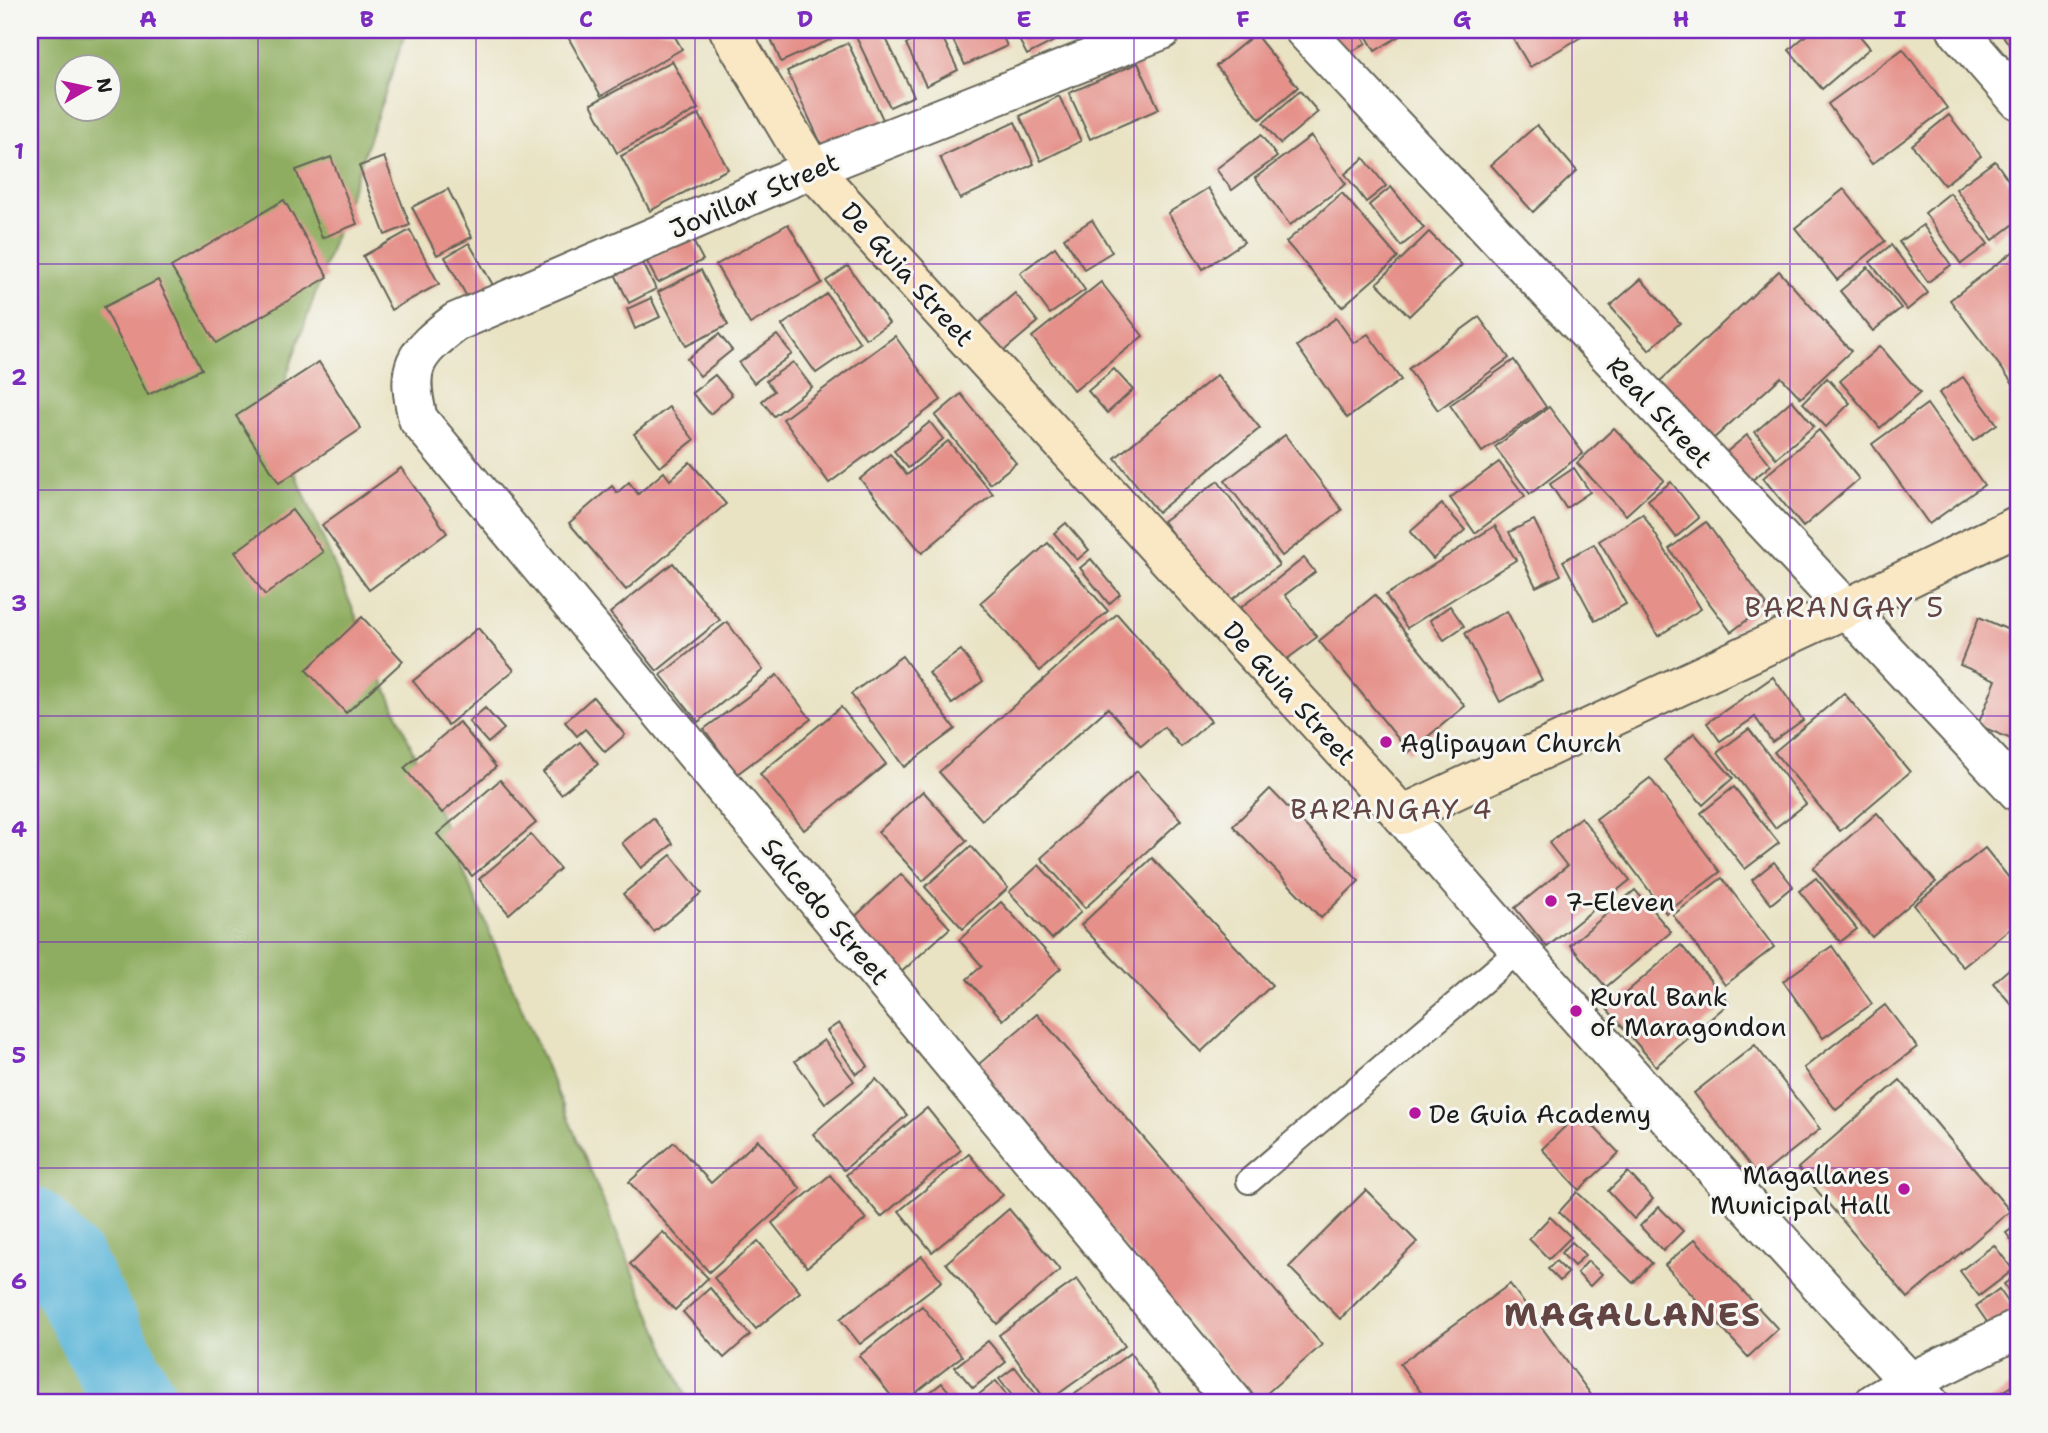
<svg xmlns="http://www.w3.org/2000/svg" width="2048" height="1433" font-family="'Shantell Sans',sans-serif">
<rect width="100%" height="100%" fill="#f6f6f2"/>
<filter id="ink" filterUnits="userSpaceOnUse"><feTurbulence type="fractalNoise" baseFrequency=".0143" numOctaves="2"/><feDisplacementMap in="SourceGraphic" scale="14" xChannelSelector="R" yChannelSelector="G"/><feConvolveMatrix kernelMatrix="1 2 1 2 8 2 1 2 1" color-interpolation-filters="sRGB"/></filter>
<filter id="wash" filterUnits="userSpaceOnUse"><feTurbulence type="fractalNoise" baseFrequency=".00686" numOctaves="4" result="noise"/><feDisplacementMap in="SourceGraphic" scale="28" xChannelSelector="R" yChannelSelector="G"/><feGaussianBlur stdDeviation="1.57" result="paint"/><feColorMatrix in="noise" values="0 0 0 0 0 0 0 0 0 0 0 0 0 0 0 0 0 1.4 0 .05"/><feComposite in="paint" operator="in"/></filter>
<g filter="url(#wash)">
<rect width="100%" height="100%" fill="#e9e3c4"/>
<path fill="#8fad61" stroke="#56643e" stroke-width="2" fill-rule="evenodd" d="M30,30H407L272,418L687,1399L693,1403H30ZM66,66H108V108H66Z"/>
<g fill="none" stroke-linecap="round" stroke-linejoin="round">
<path stroke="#5cb6d9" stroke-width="84" d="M30,1229L66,1268L136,1403"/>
</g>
<g id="blocks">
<g fill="#e5918a">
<path d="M564,30H671L682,49L601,96Z"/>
<path d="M767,30H852L781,62Z"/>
<path d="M870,30H882L914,96L890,107L856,37Z"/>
<path d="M896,30H915L900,37Z"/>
<path d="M936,30H939L958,70L926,86L906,44Z"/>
<path d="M948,30H1000L1007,46L965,65Z"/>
<path d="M1014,30H1065L1068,34L1027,55Z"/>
<path d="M1325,30H1358L1366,43L1342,58Z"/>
<path d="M1363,30H1405L1406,32L1375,51Z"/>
<path d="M1508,30H1579L1583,36L1530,67Z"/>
<path d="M1812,30H1855L1870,48L1822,89L1789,50Z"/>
<path d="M2002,30H2018V56L2000,32Z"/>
<path d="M1255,34L1298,87L1260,119L1216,66Z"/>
<path d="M848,43L885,124L825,152L787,71Z"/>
<path d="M1903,49L1947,108L1872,164L1828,104Z"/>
<path d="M672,61L698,109L617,153L591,104Z"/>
<path d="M1138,63L1159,109L1090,139L1069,93Z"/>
<path d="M1300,91L1318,112L1280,144L1263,123Z"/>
<path d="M1059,96L1081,141L1041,161L1020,116Z"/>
<path d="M699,114L728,169L650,211L621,156Z"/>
<path d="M1949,115L1981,156L1944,185L1912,145Z"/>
<path d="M1015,122L1034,164L960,199L940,157Z"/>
<path d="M1537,125L1577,171L1533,212L1491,165Z"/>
<path d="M1261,135L1277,157L1232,190L1216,169Z"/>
<path d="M1311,136L1346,184L1290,225L1255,178Z"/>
<path d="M331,157L357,224L322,238L296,170Z"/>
<path d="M384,157L410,225L385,235L359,166Z"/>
<path d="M1364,158L1386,186L1366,202L1345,174Z"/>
<path d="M1995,161L2018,194V221L1993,240L1956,189Z"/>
<path d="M1391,187L1424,228L1401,246L1369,205Z"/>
<path d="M1208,188L1244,242L1203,269L1168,213Z"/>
<path d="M448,189L472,237L437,255L412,207Z"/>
<path d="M1844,189L1885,241L1837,280L1795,228Z"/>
<path d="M1342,193L1398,258L1342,307L1286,242Z"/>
<path d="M1950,193L1988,244L1961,264L1925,213Z"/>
<path d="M284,200L328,277L216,343L171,267Z"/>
<path d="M1092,220L1112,252L1084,269L1064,238Z"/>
<path d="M788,224L822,283L750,324L716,265Z"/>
<path d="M1923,225L1951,265L1928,282L1899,242Z"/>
<path d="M410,230L439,284L391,310L363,256Z"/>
<path d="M1429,232L1462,265L1409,316L1377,283Z"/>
<path d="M691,237L703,260L658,283L646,260Z"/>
<path d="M469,243L497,292L472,306L445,257Z"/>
<path d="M1891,245L1928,293L1907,310L1870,262Z"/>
<path d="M1055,247L1085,290L1050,314L1020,273Z"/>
<path d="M2018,248V390L1950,300Z"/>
<path d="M642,261L656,289L629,303L615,274Z"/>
<path d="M848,266L889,323L866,339L826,281Z"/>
<path d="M1868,267L1901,308L1873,331L1840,291Z"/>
<path d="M701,270L728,325L686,346L658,292Z"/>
<path d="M1779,271L1851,351L1801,398L1781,377L1712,440L1659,382Z"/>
<path d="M1641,279L1680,323L1649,350L1610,306Z"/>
<path d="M158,280L202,369L148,395L104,307Z"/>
<path d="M1101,282L1143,336L1074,391L1032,337Z"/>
<path d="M1015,293L1038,322L1000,354L977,325Z"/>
<path d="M827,294L860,343L816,373L782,325Z"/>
<path d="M651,298L660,317L635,329L627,309Z"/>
<path d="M1479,317L1509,358L1438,410L1408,369Z"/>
<path d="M1336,318L1354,343L1368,334L1401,380L1347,418L1297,346Z"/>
<path d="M719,334L732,350L700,376L687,359Z"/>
<path d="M777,335L792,354L754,383L739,363Z"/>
<path d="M895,336L941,400L829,483L783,419Z"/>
<path d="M1880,346L1920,393L1880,428L1840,381Z"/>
<path d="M1514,360L1546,407L1482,452L1450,405Z"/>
<path d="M319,362L361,429L279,483L236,416Z"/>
<path d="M793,362L812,387L774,416L762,401L774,391L766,381Z"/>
<path d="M1114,369L1133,390L1107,413L1088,391Z"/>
<path d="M715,375L732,395L710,414L692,393Z"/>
<path d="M1217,375L1260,428L1158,512L1115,458Z"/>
<path d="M1963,377L1997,424L1973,441L1939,393Z"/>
<path d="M1827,378L1850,403L1826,427L1803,403Z"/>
<path d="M961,394L1016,463L990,484L935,416Z"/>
<path d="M1792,400L1814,426L1776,458L1755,432Z"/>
<path d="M1927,404L1984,485L1929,524L1872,444Z"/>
<path d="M669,407L694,440L660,467L634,434Z"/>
<path d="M1549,407L1583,453L1530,494L1495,447Z"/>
<path d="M930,422L943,439L908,468L894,451Z"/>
<path d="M1614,428L1664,480L1626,515L1577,463Z"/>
<path d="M1819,430L1859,479L1803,527L1763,478Z"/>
<path d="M1285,435L1342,510L1282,556L1225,481Z"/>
<path d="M1747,435L1771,465L1747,484L1723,455Z"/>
<path d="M948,441L993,494L922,553L860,479L890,454L907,475Z"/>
<path d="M690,462L726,504L626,590L569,523L612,486L617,493L629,482L638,494L664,472L670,480Z"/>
<path d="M1499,462L1525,496L1475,533L1450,498Z"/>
<path d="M401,468L447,533L369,590L322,525Z"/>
<path d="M1574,468L1590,492L1566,508L1550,484Z"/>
<path d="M1218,481L1279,565L1224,605L1163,521Z"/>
<path d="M1671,482L1699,518L1676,537L1648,500Z"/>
<path d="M1442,504L1465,530L1433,559L1410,532Z"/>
<path d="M292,510L323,552L265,595L235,552Z"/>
<path d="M1643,514L1701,609L1658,636L1599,541Z"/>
<path d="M1534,520L1561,575L1536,587L1509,532Z"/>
<path d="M1706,522L1767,605L1731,632L1669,549Z"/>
<path d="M1066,523L1089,550L1077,560L1054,533Z"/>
<path d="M1495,526L1516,560L1407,628L1386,595Z"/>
<path d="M1048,543L1108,611L1040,671L980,603Z"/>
<path d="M1594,544L1626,604L1595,621L1563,561Z"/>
<path d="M1304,558L1315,572L1285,595L1317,637L1280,664L1239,609Z"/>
<path d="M1091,559L1120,594L1109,604L1080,568Z"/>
<path d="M673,563L720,620L657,671L610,613Z"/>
<path d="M1375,595L1465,706L1409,752L1319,641Z"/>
<path d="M1450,606L1464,626L1444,640L1430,620Z"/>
<path d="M1507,611L1542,680L1500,702L1465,633Z"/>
<path d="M1117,614L1211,721L1181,747L1164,727L1141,746L1108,708L982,820L939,772Z"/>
<path d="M362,617L403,661L346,713L306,670Z"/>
<path d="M1979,617L2018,634V742L1978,725L1996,680L1960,665Z"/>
<path d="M727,622L763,670L698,722L661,675Z"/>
<path d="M478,628L514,670L448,725L413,681Z"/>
<path d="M961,650L983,681L952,704L929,673Z"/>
<path d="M902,656L955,729L904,767L851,694Z"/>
<path d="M777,675L811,719L737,774L704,729Z"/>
<path d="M1773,677L1803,720L1772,742L1755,717L1720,741L1707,723Z"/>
<path d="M1844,693L1910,772L1840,831L1774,752Z"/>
<path d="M593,697L625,735L605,752L585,729L577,736L565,722Z"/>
<path d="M841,707L886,764L804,830L760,774Z"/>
<path d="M485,708L504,729L488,743L469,722Z"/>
<path d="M459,722L496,767L442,813L404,768Z"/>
<path d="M1749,729L1806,804L1775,828L1718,752Z"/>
<path d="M1694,733L1733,778L1703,805L1664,760Z"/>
<path d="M580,742L598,764L561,794L543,772Z"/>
<path d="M1137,771L1181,820L1085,908L1041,858Z"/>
<path d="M1650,778L1720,872L1666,913L1596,819Z"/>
<path d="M500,780L536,823L472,876L437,834Z"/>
<path d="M1734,787L1779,843L1745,869L1701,813Z"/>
<path d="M1270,789L1359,881L1321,918L1233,826Z"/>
<path d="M923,791L967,841L923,881L878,832Z"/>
<path d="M1877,813L1936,882L1872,937L1813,868Z"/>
<path d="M1581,817L1630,880L1547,947L1515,908L1567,866L1549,843Z"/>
<path d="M653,818L673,844L641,868L622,843Z"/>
<path d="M531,835L560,869L509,914L479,879Z"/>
<path d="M971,846L1008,888L963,929L925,887Z"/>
<path d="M1985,848L2018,889V922L1963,967L1914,905Z"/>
<path d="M671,855L701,893L654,932L623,894Z"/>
<path d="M1152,858L1272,985L1201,1052L1081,925Z"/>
<path d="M1774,862L1793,886L1771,904L1752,880Z"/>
<path d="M1039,865L1081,912L1052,939L1009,892Z"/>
<path d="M901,874L950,928L896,977L848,923Z"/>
<path d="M1722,878L1774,947L1725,985L1673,915Z"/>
<path d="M1816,878L1857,929L1840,942L1799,891Z"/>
<path d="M1635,890L1671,932L1606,987L1570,945Z"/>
<path d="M1001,902L1061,968L1003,1020L967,979L982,966L959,940Z"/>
<path d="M1681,945L1729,1003L1656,1066L1607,1009Z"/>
<path d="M1832,946L1872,1004L1823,1038L1783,981Z"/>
<path d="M2018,961V1012L1993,983Z"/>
<path d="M1885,1005L1917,1047L1836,1110L1804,1068Z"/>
<path d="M1037,1014L1322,1345L1258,1401L972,1070Z"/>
<path d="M839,1023L868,1066L856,1074L827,1031Z"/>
<path d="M824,1040L854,1081L825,1103L795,1061Z"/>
<path d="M1755,1045L1820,1129L1759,1177L1694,1093Z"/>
<path d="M876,1079L907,1115L844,1170L813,1134Z"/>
<path d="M1900,1080L2010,1211L1908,1298L1798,1168Z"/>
<path d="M927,1108L961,1150L881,1217L846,1175Z"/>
<path d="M1580,1112L1619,1153L1579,1190L1542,1149Z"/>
<path d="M758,1140L801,1189L709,1272L629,1182L674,1142L711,1183Z"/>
<path d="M969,1154L1003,1195L932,1252L899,1211Z"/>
<path d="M1628,1172L1653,1199L1634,1219L1608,1191Z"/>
<path d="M830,1175L866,1219L807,1267L772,1223Z"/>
<path d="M1366,1190L1417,1242L1340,1319L1289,1267Z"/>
<path d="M1577,1192L1652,1263L1633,1283L1559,1212Z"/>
<path d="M1659,1207L1683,1231L1663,1251L1640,1226Z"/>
<path d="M1009,1209L1060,1270L997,1324L946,1263Z"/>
<path d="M1550,1217L1571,1237L1549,1259L1529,1239Z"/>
<path d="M2018,1224V1249L2006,1233Z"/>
<path d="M663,1232L708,1278L675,1310L630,1264Z"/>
<path d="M1695,1239L1778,1329L1748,1357L1665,1265Z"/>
<path d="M758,1241L800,1292L756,1329L714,1278Z"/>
<path d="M1572,1242L1585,1255L1574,1266L1561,1253Z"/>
<path d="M1994,1245L2013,1270L1979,1296L1960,1271Z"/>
<path d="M922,1256L942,1281L860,1344L840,1319Z"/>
<path d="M1556,1261L1568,1273L1560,1281L1548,1269Z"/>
<path d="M1588,1261L1602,1274L1590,1286L1577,1273Z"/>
<path d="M2018,1274V1305L2004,1284Z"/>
<path d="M1077,1279L1125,1346L1047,1402L999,1335Z"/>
<path d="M1510,1284L1597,1403H1420L1426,1399L1400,1364Z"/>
<path d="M710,1288L750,1335L724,1358L683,1312Z"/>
<path d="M1999,1289L2018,1316L1998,1338L1976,1306Z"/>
<path d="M922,1306L962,1356L903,1403H897L859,1356Z"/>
<path d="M988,1341L1006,1362L973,1388L955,1367Z"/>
<path d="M1130,1353L1167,1403H1063Z"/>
<path d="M1015,1367L1041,1401L1038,1403H1018L999,1379Z"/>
<path d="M996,1381L1013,1403H977L973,1399Z"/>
<path d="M2018,1382V1403H1986Z"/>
<path d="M942,1383L958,1403H916Z"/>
</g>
</g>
</g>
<g filter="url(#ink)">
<use href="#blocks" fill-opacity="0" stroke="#646257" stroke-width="2"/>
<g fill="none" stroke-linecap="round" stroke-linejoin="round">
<defs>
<path id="lane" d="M1249,1181L1519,950"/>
<g id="street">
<path d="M1162,30L812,169L456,322C413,355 405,366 418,419L1234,1403"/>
<path d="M1304,30L2018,792"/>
<path d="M1957,30L2018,100"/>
<path d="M1402,815C1574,1014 1750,1210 1929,1403"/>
<path d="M1874,1403L1910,1382L2018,1329"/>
</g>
<path id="secondary" d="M729,30L812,169L1402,815L1845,609L2018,525"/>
</defs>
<use href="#lane" stroke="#646257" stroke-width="28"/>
<use href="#street" stroke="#646257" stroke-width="42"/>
<use href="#secondary" stroke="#646257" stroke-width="42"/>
<use href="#lane" stroke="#fff" stroke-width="24"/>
<use href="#street" stroke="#fff" stroke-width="38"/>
<use href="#secondary" stroke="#fae7c3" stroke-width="38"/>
</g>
</g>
<path fill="none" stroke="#7b2cbf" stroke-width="2" stroke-opacity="0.55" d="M258,30V1403M476,30V1403M695,30V1403M914,30V1403M1134,30V1403M1352,30V1403M1572,30V1403M1790,30V1403M30,264H2018M30,490H2018M30,716H2018M30,942H2018M30,1168H2018"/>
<g fill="#b5179e" stroke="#f6f6f2" stroke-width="2.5">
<circle cx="1386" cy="742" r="7"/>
<circle cx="1551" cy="901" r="7"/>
<circle cx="1576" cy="1011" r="7"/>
<circle cx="1415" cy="1113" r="7"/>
<circle cx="1904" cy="1189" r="7"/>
</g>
<g text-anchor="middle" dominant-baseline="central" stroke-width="6" stroke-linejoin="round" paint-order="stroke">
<g font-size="26" fill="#1c1c1c" stroke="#f6f6f2">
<text transform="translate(754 195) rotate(-23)">Jovillar Street</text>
<text transform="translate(908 274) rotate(48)">De Guia Street</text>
<text transform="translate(1660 412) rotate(47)">Real Street</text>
<text transform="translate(1290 693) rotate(48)">De Guia Street</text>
<text transform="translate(826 911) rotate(50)">Salcedo Street</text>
</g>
<g font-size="26" fill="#1c1c1c" stroke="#f6f6f2" text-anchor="start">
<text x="1400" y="742">Aglipayan Church</text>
<text x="1565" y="901">7-Eleven</text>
<text x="1590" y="996">Rural Bank<tspan x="1590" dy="30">of Maragondon</tspan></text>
<text x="1429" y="1113">De Guia Academy</text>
<text x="1890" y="1174" text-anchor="end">Magallanes<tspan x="1890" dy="30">Municipal Hall</tspan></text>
</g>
<g font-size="28" letter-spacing="2" fill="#624542" stroke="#f6f6f2">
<text x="1845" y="607">BARANGAY 5</text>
<text x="1392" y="809">BARANGAY 4</text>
</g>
<g font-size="33" font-weight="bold" letter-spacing="2" fill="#624542" stroke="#f6f6f2">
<text x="1633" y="1314">MAGALLANES</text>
</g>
</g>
<rect width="2048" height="1433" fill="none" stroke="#f6f6f2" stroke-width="77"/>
<g transform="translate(88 88) rotate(81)"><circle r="33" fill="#f6f6f2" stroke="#9f9f9c" stroke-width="2"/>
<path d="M0-5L12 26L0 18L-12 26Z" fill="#b5179e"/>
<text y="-10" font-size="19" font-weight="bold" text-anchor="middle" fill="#1c1c1c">N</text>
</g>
<rect x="38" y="38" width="1972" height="1356" fill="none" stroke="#7b2cbf" stroke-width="2.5"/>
<g font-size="23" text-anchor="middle" font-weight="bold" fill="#7b2cbf">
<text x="148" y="27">A</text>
<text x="367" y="27">B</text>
<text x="586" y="27">C</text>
<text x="805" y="27">D</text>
<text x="1024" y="27">E</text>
<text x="1243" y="27">F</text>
<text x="1462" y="27">G</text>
<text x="1681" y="27">H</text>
<text x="1900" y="27">I</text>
<text x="19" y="159">1</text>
<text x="19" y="385">2</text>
<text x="19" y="611">3</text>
<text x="19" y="837">4</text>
<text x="19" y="1063">5</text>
<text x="19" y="1289">6</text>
</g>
</svg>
